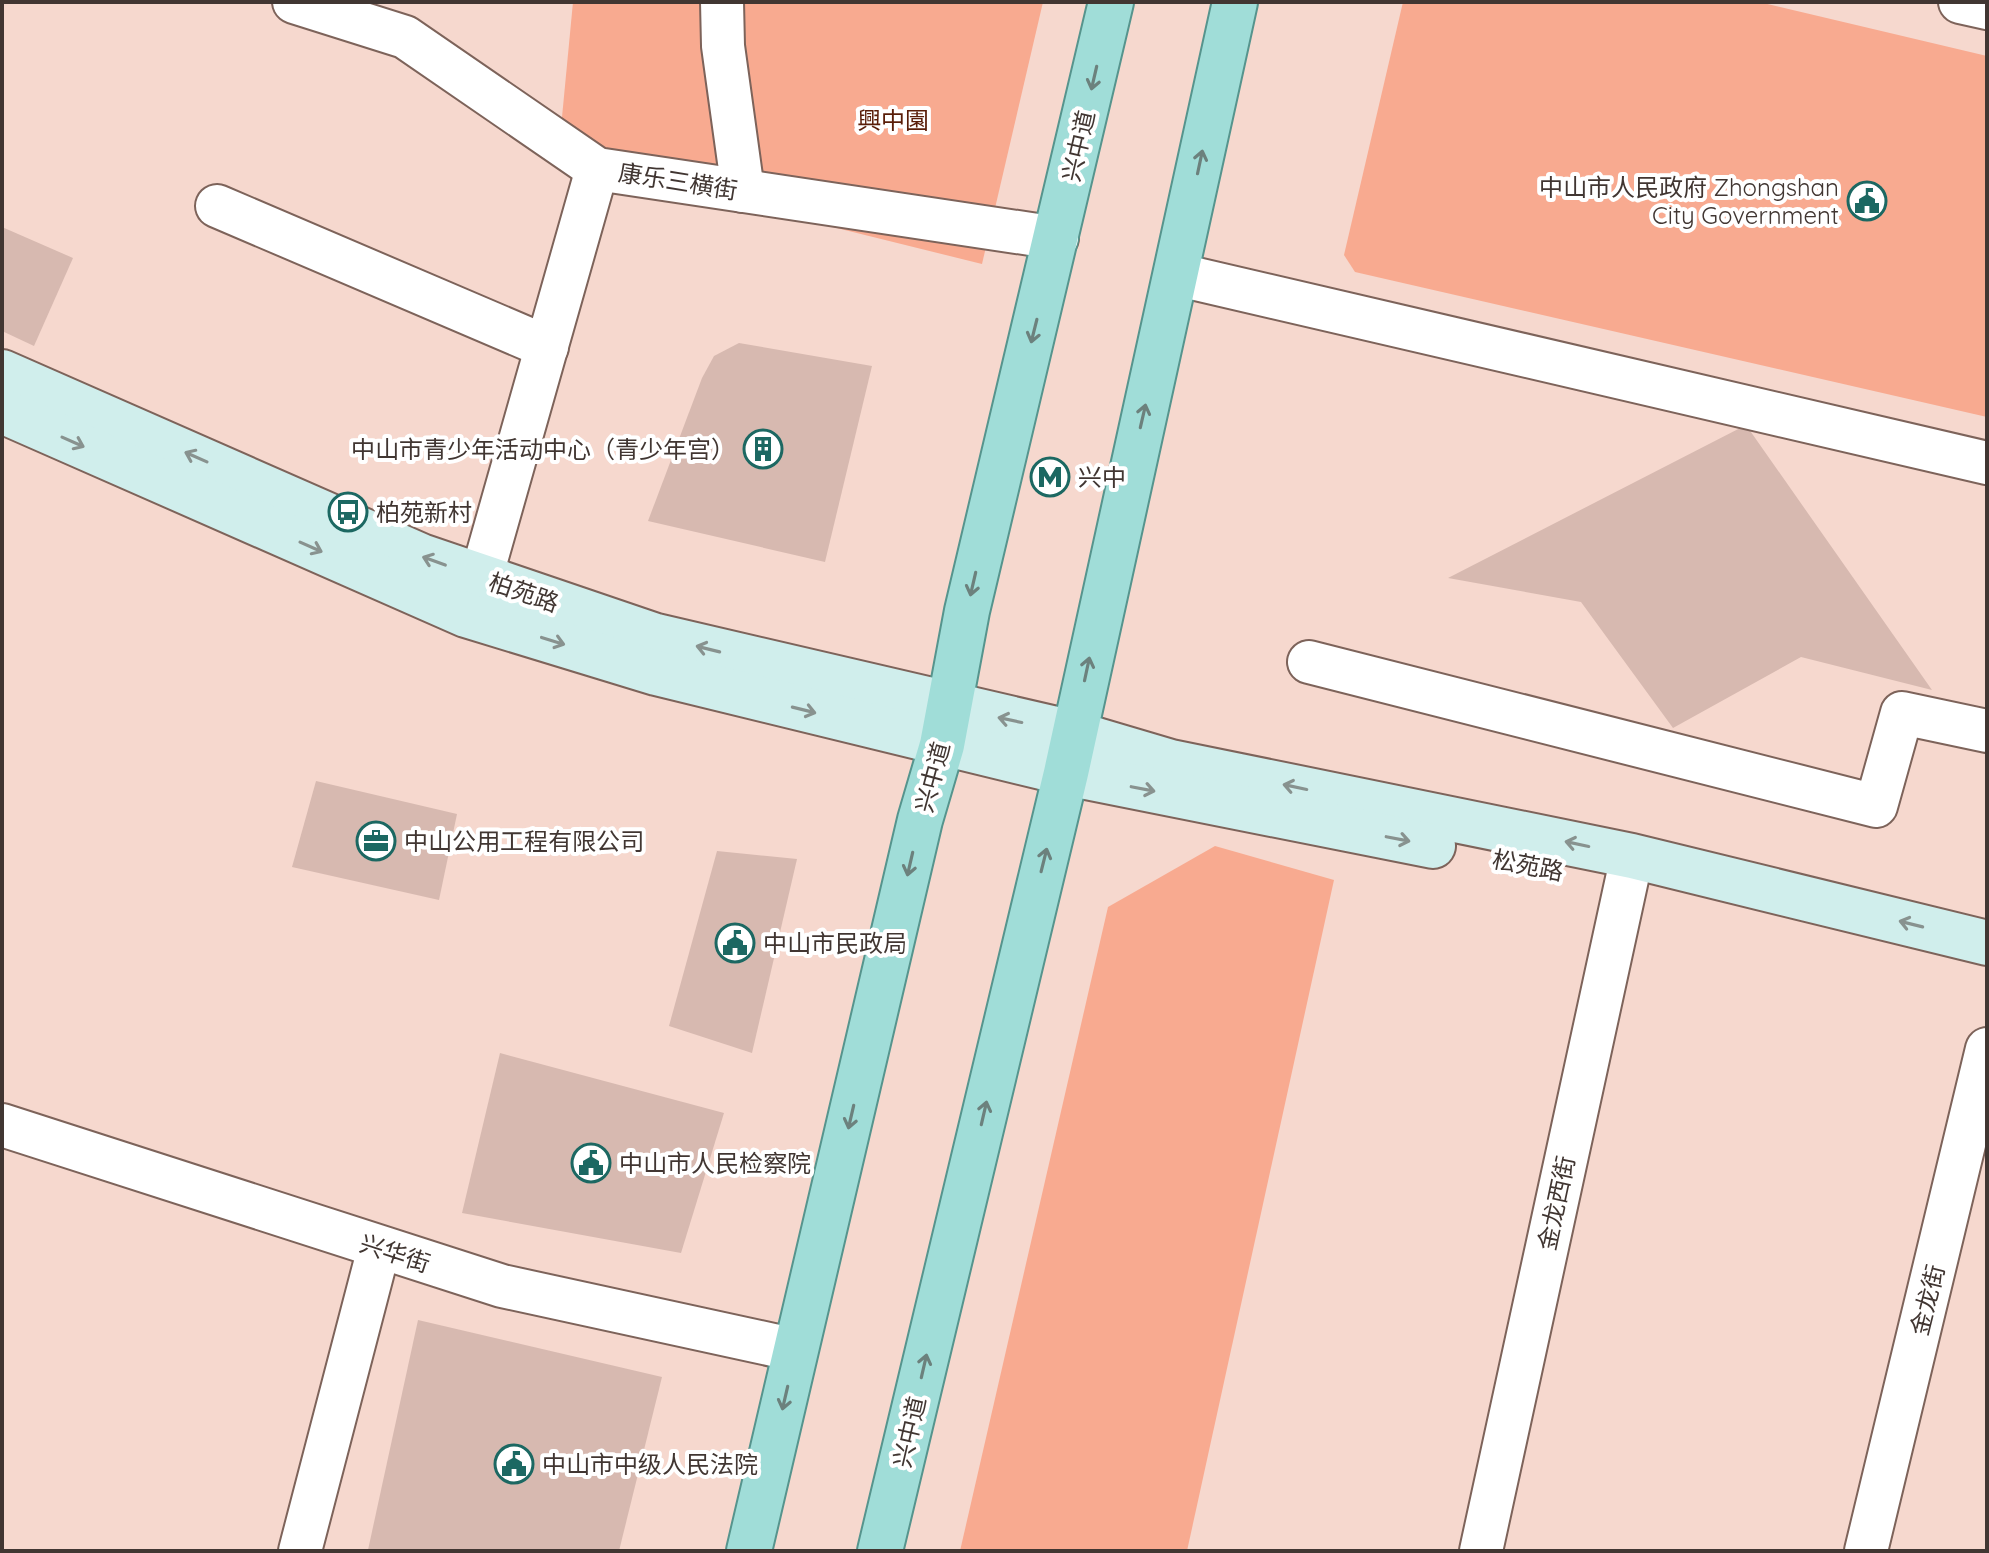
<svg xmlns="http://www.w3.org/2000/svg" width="1989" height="1553" font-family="Quicksand,'Noto Sans SC',sans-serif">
<rect width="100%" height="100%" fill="#f6d8ce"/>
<g fill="#f8aa90">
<path d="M573,2H1043L982,264L558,159Z"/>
<path d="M1403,2H1759L1987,56V417L1355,272L1344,255Z"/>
<path d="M1215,846L1334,880L1187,1551H960L1108,907Z"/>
</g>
<g fill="#d7b9b0">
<path d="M2,227L73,258L34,346L2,331Z"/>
<path d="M739,343L872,366L825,562L648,521L702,378L714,356Z"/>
<path d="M1746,425L1932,690L1801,657L1673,728L1581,602L1448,578Z"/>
<path d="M316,781L457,814L439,900L292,867Z"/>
<path d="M717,851L797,859L752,1053L669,1026Z"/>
<path d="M500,1053L724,1113L681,1253L462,1213Z"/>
<path d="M418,1320L662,1377L619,1551L368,1550Z"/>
</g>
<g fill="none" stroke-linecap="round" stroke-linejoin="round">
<defs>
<g id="street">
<path d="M294,2L405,37L597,169L1057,238"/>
<path d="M722,2L723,46L743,191"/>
<path d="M1960,2L1987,8"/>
<path d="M217,206L547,347"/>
<path d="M1175,274L1987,463"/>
<path d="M481,578L597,169"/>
<path d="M1309,662L1876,806L1902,713L1987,731"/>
<path d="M2,1125L502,1286L796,1350"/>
<path d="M300,1551L379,1248"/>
<path d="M1481,1551L1632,856"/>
<path d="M1866,1551L1987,1049"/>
</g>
<g id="secondary">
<path d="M2,372L421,556L656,636L1073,733L1171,762L1632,856L1987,943"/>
<path d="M2,411L466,615L656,673L1066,773L1433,846"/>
</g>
<g id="primary">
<path d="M749,1551L920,820L942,745L967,611L1111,2"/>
<path d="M880,1551L1066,773L1235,2"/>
</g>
</defs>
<use href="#street" stroke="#7d635a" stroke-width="46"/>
<use href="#secondary" stroke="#7d635a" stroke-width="48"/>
<use href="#primary" stroke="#56948d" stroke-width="48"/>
<use href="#street" stroke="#fff" stroke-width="42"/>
<use href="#secondary" stroke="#d0eeec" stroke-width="44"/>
<use href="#primary" stroke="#a0ddd8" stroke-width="44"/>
</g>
<defs><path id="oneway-shaft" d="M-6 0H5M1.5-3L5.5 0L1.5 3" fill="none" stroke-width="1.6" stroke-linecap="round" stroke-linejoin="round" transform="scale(2)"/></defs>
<g stroke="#6c817d">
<use href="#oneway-shaft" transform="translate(1094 78) rotate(103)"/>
<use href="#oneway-shaft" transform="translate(1200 162) rotate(-78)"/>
<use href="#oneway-shaft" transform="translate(1034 331) rotate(104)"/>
<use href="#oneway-shaft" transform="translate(1143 416) rotate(-77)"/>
<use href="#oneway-shaft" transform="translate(973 584) rotate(103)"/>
<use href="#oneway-shaft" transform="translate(1087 669) rotate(-78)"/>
<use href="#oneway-shaft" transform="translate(1044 860) rotate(-76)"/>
<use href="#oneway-shaft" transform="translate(910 864) rotate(103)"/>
<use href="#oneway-shaft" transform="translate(984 1113) rotate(-77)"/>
<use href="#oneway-shaft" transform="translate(851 1117) rotate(103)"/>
<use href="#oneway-shaft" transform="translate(924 1366) rotate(-77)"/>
<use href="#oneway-shaft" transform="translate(785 1398) rotate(103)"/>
</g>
<g stroke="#88928f">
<use href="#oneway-shaft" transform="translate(73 442) rotate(24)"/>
<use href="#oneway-shaft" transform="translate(196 457) rotate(-156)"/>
<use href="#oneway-shaft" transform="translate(311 547) rotate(24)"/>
<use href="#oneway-shaft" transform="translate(434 561) rotate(-160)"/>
<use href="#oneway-shaft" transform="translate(553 641) rotate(17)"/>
<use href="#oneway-shaft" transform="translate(708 649) rotate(-166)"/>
<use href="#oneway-shaft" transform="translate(804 710) rotate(14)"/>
<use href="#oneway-shaft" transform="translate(1010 720) rotate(-168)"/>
<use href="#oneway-shaft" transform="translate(1295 787) rotate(-168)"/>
<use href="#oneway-shaft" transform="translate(1143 789) rotate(11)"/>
<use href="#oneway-shaft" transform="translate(1398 839) rotate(11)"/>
<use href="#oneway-shaft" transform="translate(1577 844) rotate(-168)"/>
<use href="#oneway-shaft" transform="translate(1911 924) rotate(-166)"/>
</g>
<defs>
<symbol id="civic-ring" viewBox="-11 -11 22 22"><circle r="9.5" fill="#fff" stroke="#1c6862" stroke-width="1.5"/><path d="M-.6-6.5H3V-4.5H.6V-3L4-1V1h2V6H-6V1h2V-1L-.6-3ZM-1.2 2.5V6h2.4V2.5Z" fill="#1c6862"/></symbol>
<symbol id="building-ring" viewBox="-11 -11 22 22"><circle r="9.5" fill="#fff" stroke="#1c6862" stroke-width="1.5"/><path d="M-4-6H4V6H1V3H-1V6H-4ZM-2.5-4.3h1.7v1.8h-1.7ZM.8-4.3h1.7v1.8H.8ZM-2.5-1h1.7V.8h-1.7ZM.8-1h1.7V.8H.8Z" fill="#1c6862"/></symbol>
<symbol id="metro-ring" viewBox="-11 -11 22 22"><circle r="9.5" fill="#fff" stroke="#1c6862" stroke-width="1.5"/><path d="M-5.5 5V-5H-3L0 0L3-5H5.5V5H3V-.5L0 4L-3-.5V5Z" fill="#1c6862"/></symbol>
<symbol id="bus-ring" viewBox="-11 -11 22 22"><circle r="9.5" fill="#fff" stroke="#1c6862" stroke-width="1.5"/><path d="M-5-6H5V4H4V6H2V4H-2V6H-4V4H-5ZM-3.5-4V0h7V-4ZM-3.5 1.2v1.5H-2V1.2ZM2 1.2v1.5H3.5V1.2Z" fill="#1c6862"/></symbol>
<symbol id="office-ring" viewBox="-11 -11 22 22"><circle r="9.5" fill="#fff" stroke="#1c6862" stroke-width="1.5"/><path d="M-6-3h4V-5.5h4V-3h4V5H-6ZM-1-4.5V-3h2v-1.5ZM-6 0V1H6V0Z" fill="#1c6862"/></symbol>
</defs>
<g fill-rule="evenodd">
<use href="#civic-ring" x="1845" y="179" width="44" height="44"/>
<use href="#building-ring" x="741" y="427" width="44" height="44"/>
<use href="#metro-ring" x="1028" y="455" width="44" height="44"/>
<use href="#bus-ring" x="326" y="490" width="44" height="44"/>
<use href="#office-ring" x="354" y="819" width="44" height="44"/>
<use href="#civic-ring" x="713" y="921" width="44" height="44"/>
<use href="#civic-ring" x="569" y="1141" width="44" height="44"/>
<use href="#civic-ring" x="492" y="1442" width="44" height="44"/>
</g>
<g text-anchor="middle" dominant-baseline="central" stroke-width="8" stroke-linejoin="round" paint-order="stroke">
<g font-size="24" fill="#591d08" stroke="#fff">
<text x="893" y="120">興中園</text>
</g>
<g font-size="24" fill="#413632" stroke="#fff">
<text transform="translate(1078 146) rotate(-77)">兴中道</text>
<text transform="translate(678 181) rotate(9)">康乐三横街</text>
<text transform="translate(524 592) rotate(19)">柏苑路</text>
<text transform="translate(932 777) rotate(-75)">兴中道</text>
<text transform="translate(1528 865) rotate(11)">松苑路</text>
<text transform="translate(1556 1203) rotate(-78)">金龙西街</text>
<text transform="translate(395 1253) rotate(18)">兴华街</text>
<text transform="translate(1927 1300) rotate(-76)">金龙街</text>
<text transform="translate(909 1432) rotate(-77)">兴中道</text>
</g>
<g font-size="24" fill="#413632" stroke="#fff" text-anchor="start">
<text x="1839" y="187" text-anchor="end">中山市人民政府 Zhongshan<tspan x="1839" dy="28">City Government</tspan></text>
<text x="735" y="449" text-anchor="end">中山市青少年活动中心（青少年宫）</text>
<text x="1078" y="477">兴中</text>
<text x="376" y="512">柏苑新村</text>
<text x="404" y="841">中山公用工程有限公司</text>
<text x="763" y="943">中山市民政局</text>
<text x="619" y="1163">中山市人民检察院</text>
<text x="542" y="1464">中山市中级人民法院</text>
</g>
</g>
<rect width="1989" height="1553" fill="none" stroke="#413632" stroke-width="8"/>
</svg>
